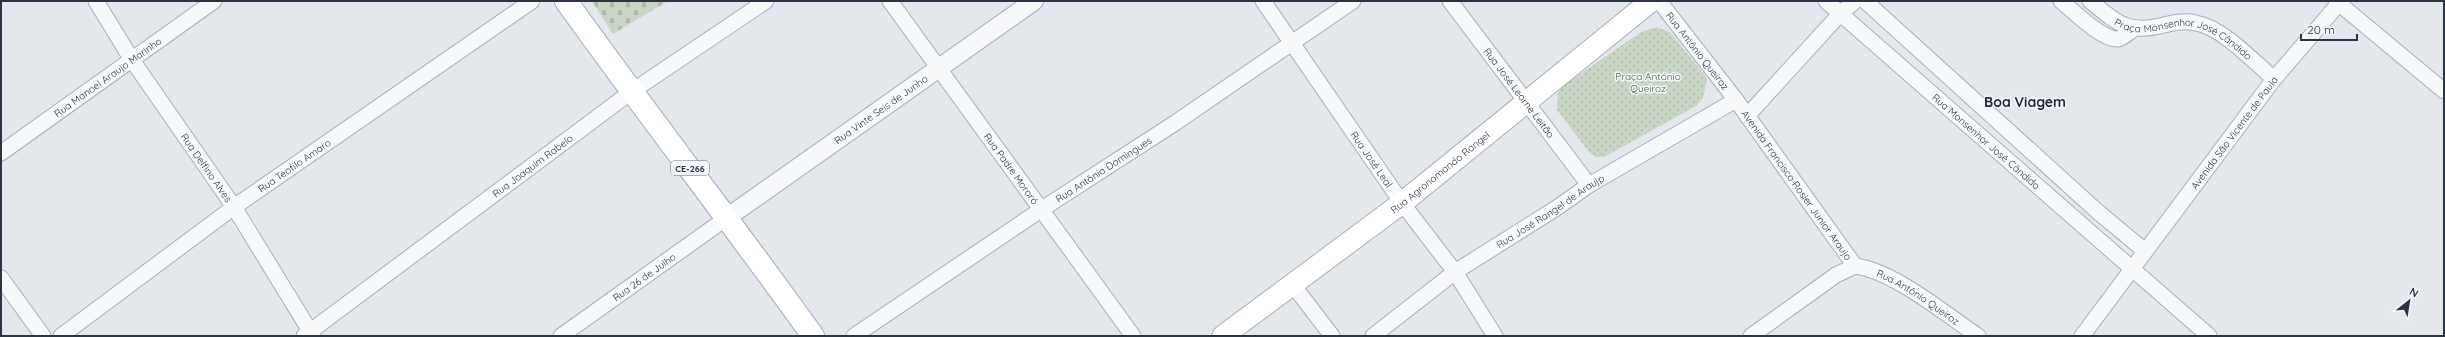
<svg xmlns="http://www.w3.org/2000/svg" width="2445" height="337" font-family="Quicksand,sans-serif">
<defs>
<pattern id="cemetery-stones" width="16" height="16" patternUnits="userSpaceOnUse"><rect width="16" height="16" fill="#c9d6c5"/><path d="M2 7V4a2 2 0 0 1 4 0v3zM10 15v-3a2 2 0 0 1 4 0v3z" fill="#adb8ab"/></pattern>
<pattern id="park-dots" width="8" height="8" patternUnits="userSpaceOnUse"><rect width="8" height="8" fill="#c9d6c5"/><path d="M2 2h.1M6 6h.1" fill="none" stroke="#adb8ab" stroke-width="1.8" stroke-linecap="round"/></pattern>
</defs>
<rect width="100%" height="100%" fill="#e4e7ec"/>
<path fill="url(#cemetery-stones)" d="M592,1H668L613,34Z"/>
<path fill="url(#park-dots)" d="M1656,27L1670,32L1707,78L1703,98L1696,106L1604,157H1596L1589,152L1557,110L1558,93L1563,86L1641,32Z"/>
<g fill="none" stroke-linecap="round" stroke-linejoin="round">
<defs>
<g id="minor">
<path id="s1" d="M96,1L132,60L234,207L313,336"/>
<path id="s2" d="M890,1L1133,336"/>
<path id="s3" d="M1263,1L1402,203L1455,272L1495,336"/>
<path id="s4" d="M1450,1L1589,185"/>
<path id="s5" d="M1659,1L1736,100L1855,266L1836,275L1751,336"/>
<path id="s6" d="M1826,1L2209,336"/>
<path d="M1865,1L2098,212L2145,251"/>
<path d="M2061,1C2073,11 2102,40 2118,39C2123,38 2129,32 2134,29"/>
<path id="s7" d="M2090,1C2115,21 2126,34 2160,26C2172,23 2184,20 2196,23C2223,28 2253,61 2274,79"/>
<path d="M2336,1L2444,91"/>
<path d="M1747,116L1840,14L1855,1"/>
<path id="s8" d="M1,153L214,1"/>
<path id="s9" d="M1855,266C1894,271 1945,314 1978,336"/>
<path d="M1,278L43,336"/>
<path d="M1293,285L1332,336"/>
<path id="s10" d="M61,336L234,207L532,1"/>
<path id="s11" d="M304,336L631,92L766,1"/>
<path id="s12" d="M561,336L728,217"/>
<path id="s13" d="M854,336L1042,209L1175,123L1353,1"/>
<path id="s14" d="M1373,336L1455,272L1558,207L1589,185L1736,100"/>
<path id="s15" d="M2082,336L2274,79L2341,1"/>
</g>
<g id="tertiary">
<path id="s16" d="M728,217L1034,1"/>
</g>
<g id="secondary">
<path id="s17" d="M1223,336L1402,203L1651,1"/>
</g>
<path id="primary" d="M566,1C647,114 732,223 813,336"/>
</defs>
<use href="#minor" stroke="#a9aeb7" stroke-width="17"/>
<use href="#tertiary" stroke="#a9aeb7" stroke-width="20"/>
<use href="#secondary" stroke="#a9aeb7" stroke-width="23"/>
<use href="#primary" stroke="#a3abb8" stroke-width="24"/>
<use href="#minor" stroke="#f7f8fa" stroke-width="15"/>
<use href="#tertiary" stroke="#f7f8fa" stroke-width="18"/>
<use href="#secondary" stroke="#fff" stroke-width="21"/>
<use href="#primary" stroke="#fff" stroke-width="22"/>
</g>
<g text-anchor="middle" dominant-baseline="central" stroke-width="3" stroke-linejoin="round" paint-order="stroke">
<rect fill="#f4f6f9" stroke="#676e7b" stroke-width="1" x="671" y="161" width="38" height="14" rx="3"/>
<g font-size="9" font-weight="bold" fill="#2b3445">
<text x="690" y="168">CE-266</text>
</g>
<g font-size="10" fill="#2b3445" stroke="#f4f6f9">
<text stroke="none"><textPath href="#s7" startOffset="106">Praça Monsenhor José Cândido</textPath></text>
<text stroke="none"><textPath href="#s5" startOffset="63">Rua Antônio Queiroz</textPath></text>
<text stroke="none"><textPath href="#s8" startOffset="131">Rua Manoel Araujo Marinho</textPath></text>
<text stroke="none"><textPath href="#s4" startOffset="115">Rua José Leorne Leitão</textPath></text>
<text stroke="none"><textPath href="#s16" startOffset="187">Rua Vinte Seis de Junho</textPath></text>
<text stroke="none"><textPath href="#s15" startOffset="254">Avenida São Vicente de Paula</textPath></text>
<text stroke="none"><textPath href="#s6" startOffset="213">Rua Monsenhor José Cândido</textPath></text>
<text stroke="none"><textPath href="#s3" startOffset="192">Rua José Leal</textPath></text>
<text stroke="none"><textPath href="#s10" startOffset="289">Rua Teofilo Amaro</textPath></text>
<text stroke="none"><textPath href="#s11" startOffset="285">Rua Joaquim Rabelo</textPath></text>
<text stroke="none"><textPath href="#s1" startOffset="200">Rua Delfino Alves</textPath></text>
<text stroke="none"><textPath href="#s2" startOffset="207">Rua Padre Mororó</textPath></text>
<text stroke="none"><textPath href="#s13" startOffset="300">Rua Antônio Domingues</textPath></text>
<text stroke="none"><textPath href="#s17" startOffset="272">Rua Agronomando Rangel</textPath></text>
<text stroke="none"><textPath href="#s5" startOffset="230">Avenida Francisco Rosier Junior Araujo</textPath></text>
<text stroke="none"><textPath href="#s14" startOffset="217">Rua José Rangel de Araujp</textPath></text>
<text stroke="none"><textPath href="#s12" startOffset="102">Rua 26 de Julho</textPath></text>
<text stroke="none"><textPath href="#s9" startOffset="71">Rua Antônio Queiroz</textPath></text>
</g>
<g font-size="10" fill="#3f6138" stroke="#f4f6f9">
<text x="1648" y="76">Praça António<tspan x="1648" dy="12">Queiroz</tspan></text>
</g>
<g font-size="14" font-weight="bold" fill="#1d2536" stroke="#f4f6f9">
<text x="2025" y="102">Boa Viagem</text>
</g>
</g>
<rect width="2445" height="337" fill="none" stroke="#2b3445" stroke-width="4"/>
<g transform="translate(2409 301) rotate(30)" stroke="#f4f6f9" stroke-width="3" paint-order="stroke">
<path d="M0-3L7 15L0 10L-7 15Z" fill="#2b3445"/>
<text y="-6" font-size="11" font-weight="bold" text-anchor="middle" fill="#2b3445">N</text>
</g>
<path d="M2301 34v6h56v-6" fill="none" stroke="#2b3445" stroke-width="2"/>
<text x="2307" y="34" font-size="12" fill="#2b3445" stroke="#f4f6f9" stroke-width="3" paint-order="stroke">20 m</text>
</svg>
